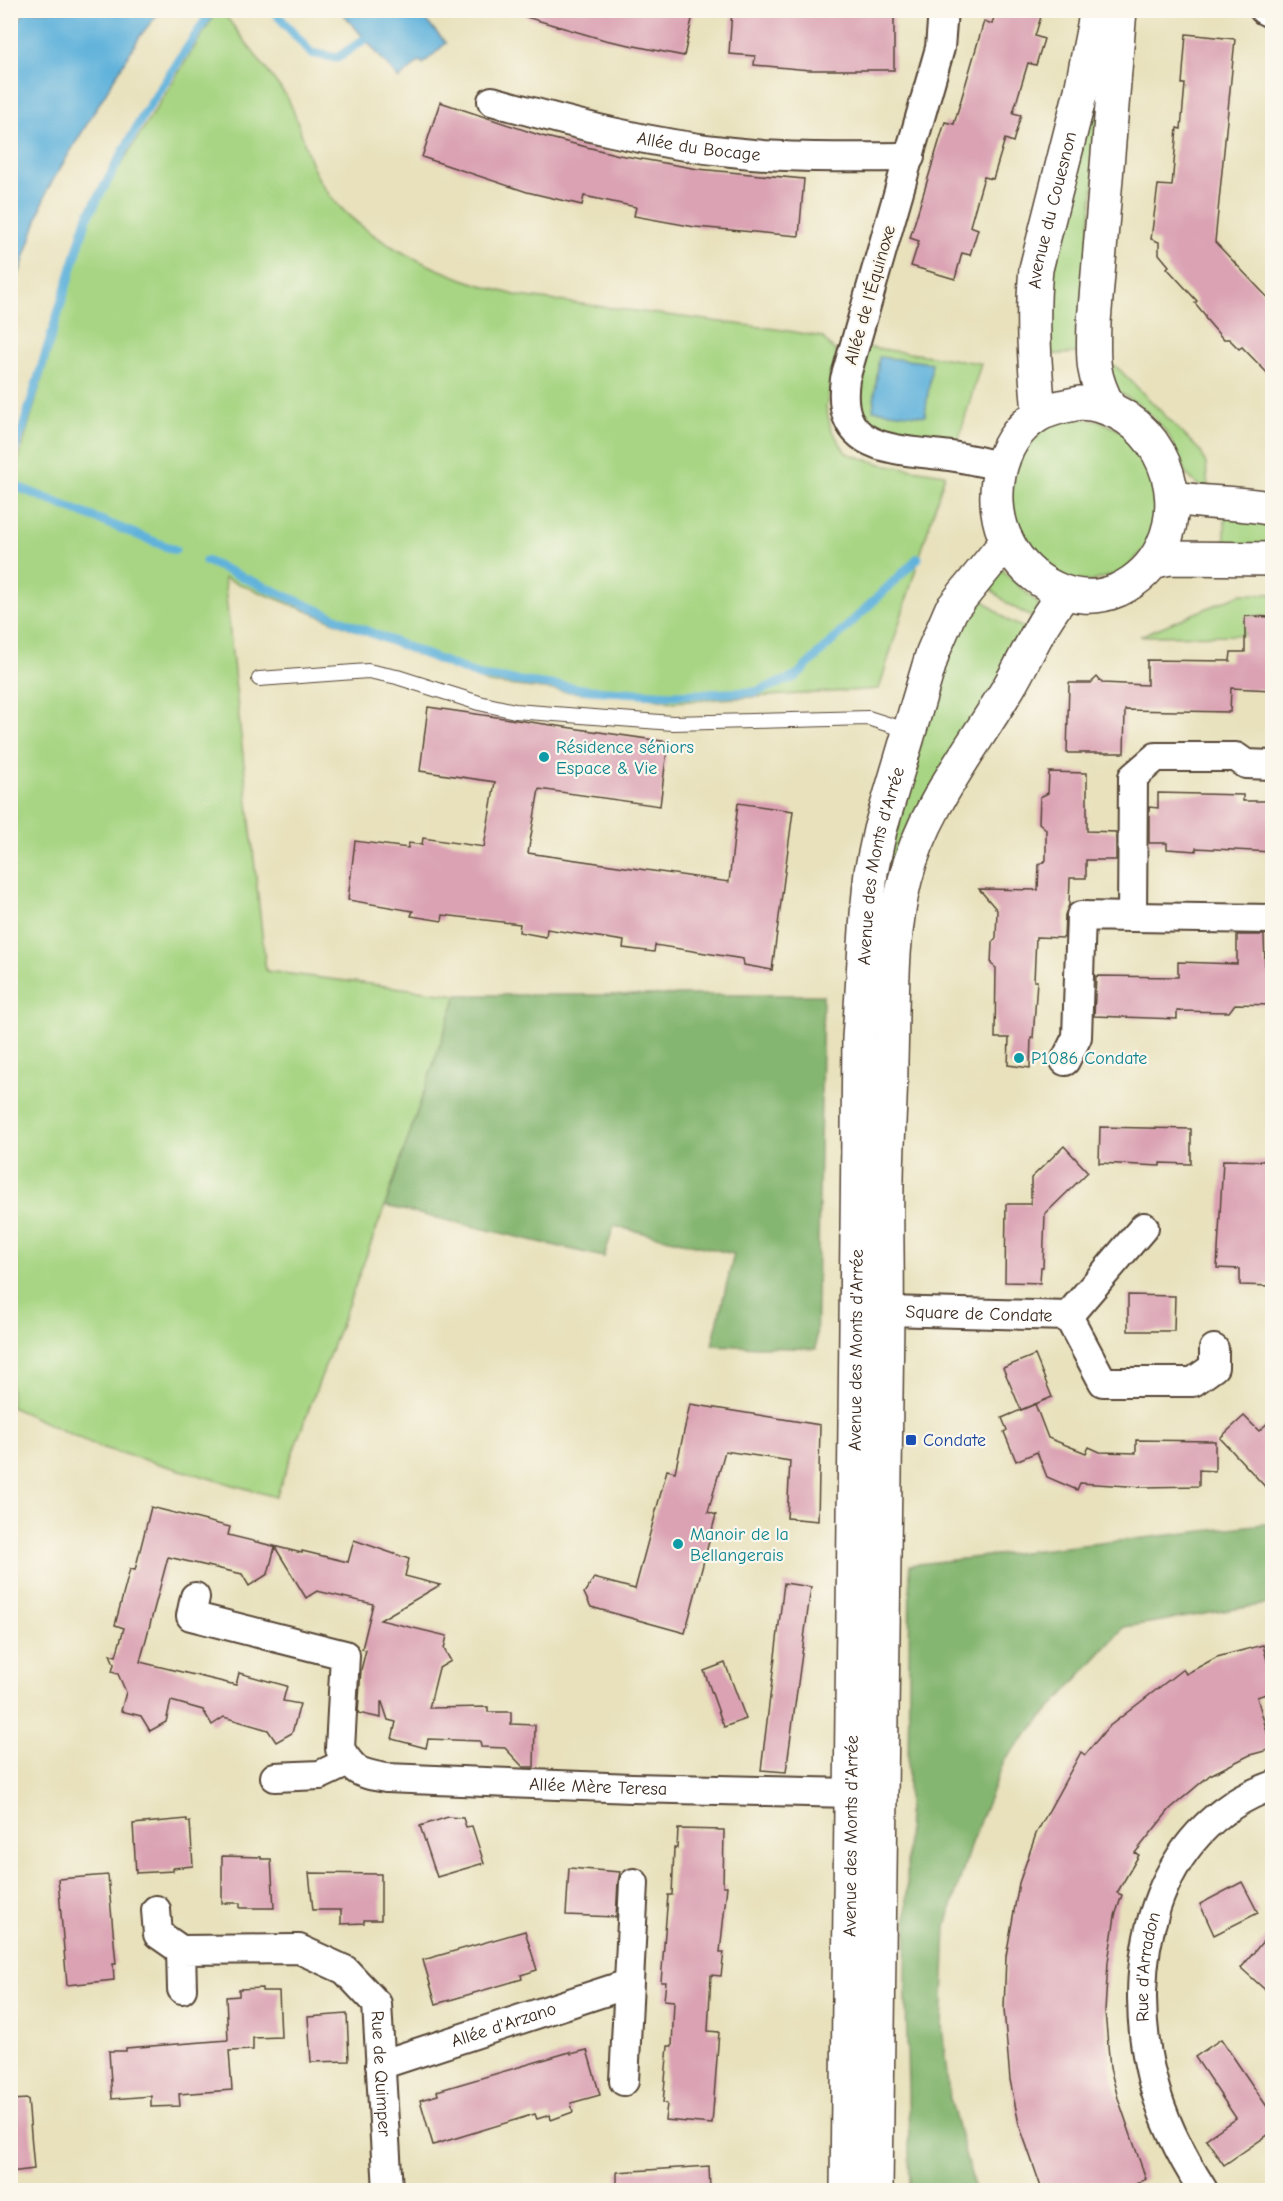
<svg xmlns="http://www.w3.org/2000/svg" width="1283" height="2201" font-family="'Comic Neue',sans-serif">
<rect width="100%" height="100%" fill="#fbf7ec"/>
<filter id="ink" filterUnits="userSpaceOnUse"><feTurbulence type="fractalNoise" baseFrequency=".0167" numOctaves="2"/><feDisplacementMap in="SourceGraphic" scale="12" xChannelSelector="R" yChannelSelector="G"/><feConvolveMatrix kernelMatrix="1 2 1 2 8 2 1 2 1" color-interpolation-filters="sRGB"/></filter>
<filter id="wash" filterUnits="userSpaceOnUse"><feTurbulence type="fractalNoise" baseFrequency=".008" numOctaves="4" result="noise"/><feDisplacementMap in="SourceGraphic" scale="24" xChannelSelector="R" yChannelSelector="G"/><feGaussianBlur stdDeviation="1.35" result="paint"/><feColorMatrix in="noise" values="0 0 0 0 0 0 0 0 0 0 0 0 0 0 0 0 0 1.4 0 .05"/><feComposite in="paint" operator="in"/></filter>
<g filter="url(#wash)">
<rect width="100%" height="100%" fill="#e8e1bc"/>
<g fill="#a7d583" stroke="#718050" stroke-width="1.5">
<path d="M217,11H222L287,97C302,125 305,159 323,186C361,244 454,280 519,296L783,330L822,337L837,353L826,408L831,429L846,453L881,464L945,474L879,689L671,702L634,693H580L488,683L224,578L266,971L457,995L385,1206L276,1497L99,1447L11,1407V480L15,472L90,214Z"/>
<path d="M1110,11L1078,353L1043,355L1052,236Z"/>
<path d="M866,347L981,363L958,442L886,435L864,423L853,403Z"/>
<path d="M1103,364L1113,365L1119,369L1201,452L1206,464L1208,489L1198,485L1186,474L1169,436L1155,419L1139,405L1117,391Z"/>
<path d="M1069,418L1098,420L1123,432L1148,463L1158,504L1147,546L1124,571L1090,582L1068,579L1044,565L1018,534L1010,494L1021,453L1043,428Z"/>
<path d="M1225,514L1272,519V548H1225Z"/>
<path d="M1002,569L1007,575L1039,604L1033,618L1009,605L984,583Z"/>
<path d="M975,593L1007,620L1028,630L895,866L888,862L944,655Z"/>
<path d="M1241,594H1272V617L1246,616L1245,635L1140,636Z"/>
</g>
<g fill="#85b671" stroke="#607048" stroke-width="1.5">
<path d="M457,995H823L816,1349L712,1345L734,1254L614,1226L604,1257L385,1206Z"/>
<path d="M1272,1523V1603L1124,1627L1005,1759L971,1843L946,1926L942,2025L949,2095L975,2190H910L906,1995L910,1565Z"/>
</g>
<g fill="#60b2db" stroke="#4e6e7c" stroke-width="1.5">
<path d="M25,11H160L140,36L47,190L11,298V33Z"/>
<path d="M341,11H417L446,43L423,64L420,61L399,79Z"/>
<path d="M879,357L932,363L925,416L873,410Z"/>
</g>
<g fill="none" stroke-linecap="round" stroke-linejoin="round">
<g stroke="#60b2db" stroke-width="9">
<path d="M273,10L311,53L337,58L365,39"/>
<path d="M423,17L425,10"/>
<path d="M10,461L23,428L87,218L144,114L212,10"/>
<path d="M10,484L175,550"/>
<path d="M206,561L359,628L480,676L590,690L672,695L755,692L795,677L918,558"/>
</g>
</g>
<g id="blocks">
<g fill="#daa2b3">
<path d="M527,10H694L684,56L605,40L526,17Z"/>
<path d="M732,10L894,13V70H810L754,65L755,56L729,54Z"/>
<path d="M996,10H1043L1035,36L1044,39L1036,65L1028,63L1013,113L1021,115L1013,142L1005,139L993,179L984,177L970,226L978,229L970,255L962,253L955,279L911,266L919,241L910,238L945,122L954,124L984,21L992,24Z"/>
<path d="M1186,34L1235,39L1215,242L1272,302V378L1242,347L1239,349L1229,339H1223L1205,318V315L1195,303L1197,301L1167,268L1169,266L1159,254V242L1151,239L1158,185L1172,186L1177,128L1181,129L1185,84H1182Z"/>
<path d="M440,102L542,136L619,155L698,169L804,179L799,236L695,227L634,216L636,207L584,196L582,205L527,192L422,157Z"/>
<path d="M1245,616L1272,617V690L1231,688L1230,712L1125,710L1124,753H1067L1069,683H1091L1097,677L1102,683L1147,685V660L1230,661L1231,652H1245Z"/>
<path d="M428,707L668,742L660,806L539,789L528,853L729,882L738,803L793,811L772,970L744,965L743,959L655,945L654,952L623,948L624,941L547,929L546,937L519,932L520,924L443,915L442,921L411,916L413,911L348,900L355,841L408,848L409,843L422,845L423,838L484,847L495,782L420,771Z"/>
<path d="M1049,772L1087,773V831L1116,832V860H1086V878H1070L1069,905L1065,915L1064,938L1036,937L1034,981H1037L1033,1038H1031L1030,1068L1008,1065L1009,1038H995L996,968L991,964L992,942L996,938L997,910L979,889L1038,890L1039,865L1046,860V829L1039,823L1040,797L1048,793Z"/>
<path d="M1158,793L1243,795V801H1272V852L1196,848V851L1167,849V843H1149V807L1158,808Z"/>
<path d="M1237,935H1264L1265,965H1272V1005L1235,1004L1229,1012L1177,1011V1019L1094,1016L1096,976L1178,977V962L1237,964Z"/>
<path d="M1100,1127L1191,1129V1164L1160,1163V1166L1099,1163Z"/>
<path d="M1064,1146L1088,1172L1045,1214L1043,1267H1041L1040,1283L1005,1282L1006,1204H1031V1178Z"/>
<path d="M1223,1160L1272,1161V1286L1240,1285V1269L1217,1268Z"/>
<path d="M1128,1295L1175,1296L1174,1331H1128Z"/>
<path d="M1035,1355L1052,1397L1021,1410L1003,1368Z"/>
<path d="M690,1404L820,1425L818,1521L787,1518L790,1461L725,1451L708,1512L716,1515L712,1530L685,1633L591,1607L584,1593L594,1578L635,1589L667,1470L675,1472Z"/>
<path d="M1035,1404L1048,1438L1086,1453L1089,1447L1100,1452L1136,1453V1440L1215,1441V1471L1199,1470V1486L1144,1487L1080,1483L1077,1490L1047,1477L1037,1452L1016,1461L1004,1432L1007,1430L1002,1418Z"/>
<path d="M1244,1416L1259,1431L1272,1419V1494L1220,1438Z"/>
<path d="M151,1507L230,1527L228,1535L302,1553V1551L348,1562L354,1540L409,1559L405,1576L440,1585L380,1620L447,1636L444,1649L451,1661L439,1668L429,1708L488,1707V1712H511V1724L535,1725L534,1767H523L505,1748L481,1747L480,1741L428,1739L426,1748L392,1739L396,1722L388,1720L382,1702H381V1718L358,1713L361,1670L366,1650L362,1649L373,1604L317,1591L306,1598L275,1547L268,1574L249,1586L242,1574L168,1557L140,1662L236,1685L239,1673L287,1686L283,1701L300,1704L292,1733L276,1742L268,1730L224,1717L212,1725L203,1710L171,1701L166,1722L150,1731L141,1716L121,1711L126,1692L118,1674L112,1672L114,1664L110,1654L116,1656L124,1628L115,1625L130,1569L135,1570Z"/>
<path d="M784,1583L811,1587L786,1772L761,1770Z"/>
<path d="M1263,1645L1272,1679V1692L1257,1697L1272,1749L1250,1755L1210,1775L1170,1809L1135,1853L1139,1855L1117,1893L1122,1895L1115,1916L1108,1962L1105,2011L1110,2068L1118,2098L1146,2179L1124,2190H1042L1019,2124L1010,2080L1004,2009L1006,1956L1019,1883L1036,1834L1081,1752L1085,1755L1107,1728L1183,1669L1186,1674L1217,1657Z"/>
<path d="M725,1663L746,1719L724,1727L704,1671Z"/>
<path d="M448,1817L463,1818L466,1827L472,1826L484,1863L437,1877L420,1826Z"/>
<path d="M187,1819V1822H190L193,1866L173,1868V1871L136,1873L133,1824Z"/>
<path d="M678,1829L724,1830L723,1886H727L720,1952H724L721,1976L711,1975L708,2031L719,2032L712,2124L665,2120L667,2104L663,2103L668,2046H672L674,2001L664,2000L666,1982H661L668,1895H672L674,1848H677Z"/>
<path d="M222,1856L261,1857V1859H271L274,1908H240V1903H222Z"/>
<path d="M569,1868L620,1872L618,1882L616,1917L566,1915Z"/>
<path d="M309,1873L381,1874V1920H364V1923L341,1924V1910H313Z"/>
<path d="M108,1875L116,1964H113L114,1980L67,1985L58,1879Z"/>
<path d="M1242,1882L1258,1913L1214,1935L1200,1904Z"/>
<path d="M1272,1930V1996L1241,1968Z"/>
<path d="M525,1931L537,1970L521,1975L522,1979L436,2004L423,1960Z"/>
<path d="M262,1988V1991H279L281,2037L253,2038V2050L229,2051L232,2090L179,2094L180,2106L151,2107V2096L112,2099L109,2051H126V2048L228,2040L226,1997L239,1996V1989Z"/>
<path d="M347,2014L349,2061L311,2062L308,2017Z"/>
<path d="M1221,2039L1272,2114V2132L1224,2165L1206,2139L1236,2118L1195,2057Z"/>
<path d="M587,2050L600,2095L571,2103L573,2112L551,2120L550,2115L537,2119L535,2114L433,2145L420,2100L438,2095L437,2091L570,2052L571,2054Z"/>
<path d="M28,2099L34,2169L10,2172V2100Z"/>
<path d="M709,2166L710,2190H617V2172Z"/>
</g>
</g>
</g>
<g filter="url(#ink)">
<use href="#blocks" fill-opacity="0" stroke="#554536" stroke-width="1.5"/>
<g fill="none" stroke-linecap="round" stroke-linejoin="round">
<defs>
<path id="lane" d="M259,679L368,671L397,677L479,703L515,711L673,723L868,718L909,731"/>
<g id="street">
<path d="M943,10L940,48L845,379C835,449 889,449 942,455C962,457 981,462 1001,466"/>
<path d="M1264,10L1272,14"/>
<path id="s1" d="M492,101C571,123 650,144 732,152C791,159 851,157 910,157"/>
<path d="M1272,765L1246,764L1236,757H1156L1133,777L1132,917L1272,919"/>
<path d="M1065,1061L1077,1037L1081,916L1132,917"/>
<path id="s2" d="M887,1311L1068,1316"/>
<path d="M1068,1316L1103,1382H1193L1214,1367V1349"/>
<path d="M1068,1316L1144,1227"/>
<path id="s3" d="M195,1597L191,1616L345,1655L340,1749C355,1773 359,1773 386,1778L632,1788L852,1793"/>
<path d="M275,1777L320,1775L348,1762"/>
<path d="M156,1910L158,1934L181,1950"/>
<path id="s4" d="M182,1989L181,1950L299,1949L345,1970L377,2004L388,2190"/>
<path id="s5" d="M380,2065L628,1984"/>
<path d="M624,2081L634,1883"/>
<path id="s6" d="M1203,2190C1181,2156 1162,2118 1152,2078C1124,1967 1152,1828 1272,1786"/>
</g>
<g id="secondary">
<path d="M1080,403C1150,406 1192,485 1162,547C1153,566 1137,581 1118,590C1075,609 1028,582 1008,543C986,502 997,441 1037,416C1050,408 1065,406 1080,403Z"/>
<path d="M1109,407C1091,374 1093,358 1094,322L1120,10"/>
<path id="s7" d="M1039,414C1035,366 1031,318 1036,269L1081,91L1097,10"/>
<path d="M1173,497C1206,505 1240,501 1272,509"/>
<path d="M1155,561L1170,558L1272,559"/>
<path id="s8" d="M847,2190L859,1038L867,914L871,872L880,830L933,652L951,610L1007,541"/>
<path d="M876,2190C880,1899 885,1608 887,1316C888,1272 886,1228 887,1184C887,1143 891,1102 891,1061C893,1000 890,940 905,880C923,808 973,748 1010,685C1028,654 1041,621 1065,593"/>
</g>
</defs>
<use href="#lane" stroke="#554536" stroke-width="16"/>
<use href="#street" stroke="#554536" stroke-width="32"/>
<use href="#secondary" stroke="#554536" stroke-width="36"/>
<use href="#lane" stroke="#fff" stroke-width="14"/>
<use href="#street" stroke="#fff" stroke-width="28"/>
<use href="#secondary" stroke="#fff" stroke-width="33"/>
</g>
</g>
<g fill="#0f9aa8" stroke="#fbf7ec" stroke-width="2">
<circle cx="544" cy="757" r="6"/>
<circle cx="1019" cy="1058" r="6"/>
<circle cx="678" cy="1544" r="6"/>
</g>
<rect fill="#1a4fb4" stroke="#fbf7ec" stroke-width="2" x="905" y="1434" width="12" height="12" rx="3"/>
<g text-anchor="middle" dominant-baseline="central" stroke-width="4.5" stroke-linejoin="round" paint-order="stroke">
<g font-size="18" fill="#3b2a1e" stroke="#fbf7ec">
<text stroke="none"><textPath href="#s1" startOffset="212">Allée du Bocage</textPath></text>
<text stroke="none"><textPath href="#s7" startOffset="206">Avenue du Couesnon</textPath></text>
<text transform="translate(870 295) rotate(-74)">Allée de l'Équinoxe</text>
<text stroke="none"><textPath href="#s8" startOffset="1326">Avenue des Monts d'Arrée</textPath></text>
<text stroke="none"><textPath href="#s2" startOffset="92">Square de Condate</textPath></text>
<text stroke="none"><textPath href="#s8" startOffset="840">Avenue des Monts d'Arrée</textPath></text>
<text stroke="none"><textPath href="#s3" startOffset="542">Allée Mère Teresa</textPath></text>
<text stroke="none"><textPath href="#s8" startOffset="354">Avenue des Monts d'Arrée</textPath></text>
<text stroke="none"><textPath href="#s6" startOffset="236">Rue d'Arradon</textPath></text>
<text stroke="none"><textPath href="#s5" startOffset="130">Allée d'Arzano</textPath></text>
<text stroke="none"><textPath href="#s4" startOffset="324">Rue de Quimper</textPath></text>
</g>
<g font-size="18" fill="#0d838f" stroke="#fbf7ec" text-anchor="start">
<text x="556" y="747">Résidence séniors<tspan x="556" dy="21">Espace &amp; Vie</tspan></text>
<text x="1031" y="1058">P1086 Condate</text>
<text x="690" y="1534">Manoir de la<tspan x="690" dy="21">Bellangerais</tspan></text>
</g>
<g font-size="18" fill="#164399" stroke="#fbf7ec" text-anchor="start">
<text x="923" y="1440">Condate</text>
</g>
</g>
<rect width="1283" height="2201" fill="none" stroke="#fbf7ec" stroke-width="36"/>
</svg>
